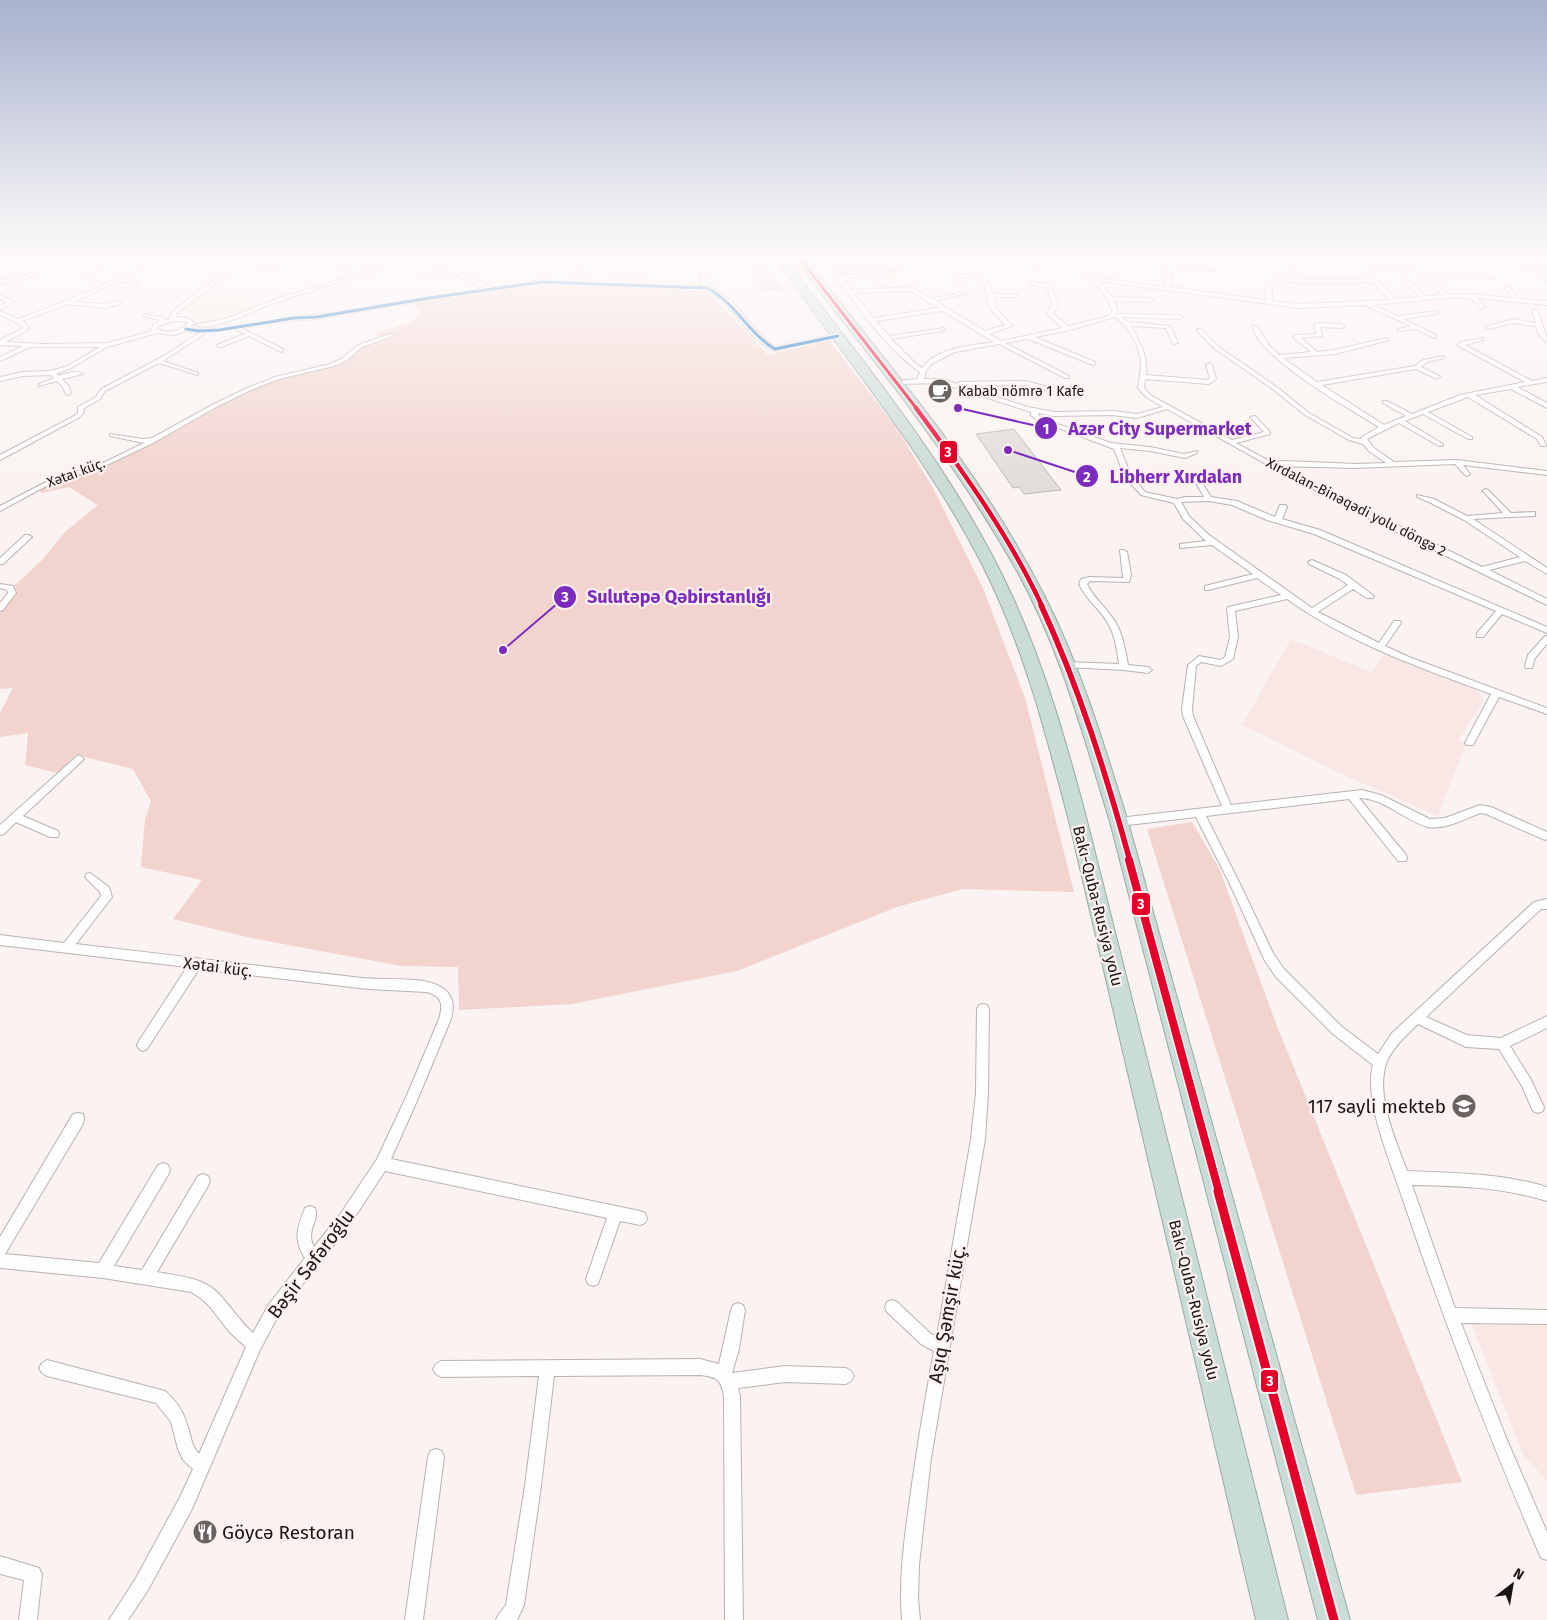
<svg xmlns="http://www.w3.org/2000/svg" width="1547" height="1620" font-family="'Fira Sans',sans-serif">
<rect width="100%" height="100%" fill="#faf3f2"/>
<g fill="#f8e7e5">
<path d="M256,256L282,259L299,264L273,274L240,268Z"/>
<path d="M205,292L242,297L259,306L204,324L182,310Z"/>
<path d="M1291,639L1371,672L1384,654L1475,689L1484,700L1459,740L1466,743L1438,816L1339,773L1242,725Z"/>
<path d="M1472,1324L1547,1325V1481L1523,1455Z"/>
</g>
<g fill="#f2d3ce">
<path d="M827,256L879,257L886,269H906L907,271L892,273L901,281L894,283L878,271L842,275Z"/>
<path d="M1505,256H1547V270L1510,266Z"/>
<path d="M567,283L672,289L704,288L768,355L829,340L896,427L933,488L983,588L1025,698L1074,892L963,889L897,907L737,971L572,1004L459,1010L458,967L401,966L251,938L173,919L202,880L141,867L145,820L151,801L133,769L76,755L57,773L25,765L28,733L0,737V713L13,688L0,689V613L16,593L15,585L41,561L65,532L98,505L69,487L42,493L39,490L147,445L243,393L271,381L329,367L350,358L361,347L382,339L376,333L409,323L422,312L412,303C459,292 518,284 567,283Z"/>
<path d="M1192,822L1219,868L1275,1021L1462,1482L1356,1495L1147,829Z"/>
</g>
<g fill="#e2dcdb" stroke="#beb8b7">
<path d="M743,256H760L782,288L765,290Z"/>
<path d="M1014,429L1061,490L1024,494L1019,487L1013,488L976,434Z"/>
</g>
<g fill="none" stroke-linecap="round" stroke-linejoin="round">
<defs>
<g id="street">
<path d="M6,256H12L0,261V258Z"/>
<path d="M62,256H67C49,270 24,283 0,284V280C23,280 42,267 62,256Z"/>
<path d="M120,256H126L87,278L82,277Z"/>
<path d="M152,256H156L154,261L122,279L138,283V285L118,281L74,302L104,304L119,301L121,302V304L104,308L68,304L22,321L29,327V329L6,342L44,344L108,343L152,331L151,330L154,324L160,322L157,319L143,316V314L161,317L165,320L170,318L171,313L178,307L246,256H251L182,309L176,314V317L188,318L194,323L190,328C209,331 228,327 247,324C271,320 293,316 317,315L485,289L449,272L424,278V276L445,270L415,258C365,277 311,288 261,308C247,314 209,332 195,325L228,318L279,298L378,268L363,264L340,270L338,268L363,261L383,266L412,256H419L486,284L490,288L542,280L584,282L566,265L546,256C556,256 567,260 574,267L603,259L600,256L609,258V260L577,270L590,282L611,283V281L641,271L643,273L615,283L700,286L701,274L677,259L679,257L705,272L706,286C734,292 750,332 776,347L838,334L841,336L775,351C746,339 734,304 706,289L542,284L429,300L317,319L294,320L241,328L283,349V351L281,352L249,336L221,347H217V345L245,334L235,329L207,332L163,361L198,373V375L159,363L105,391L100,399L83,409L84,412L80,417L0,460V455L76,415L78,412V407L96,397L101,389L164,356L199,333L186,331L174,335L157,333L107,347L71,368L56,374L59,376C66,373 77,370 83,374L62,379L68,385L71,393L68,395L66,394L62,386L57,381L39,386V384L54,378L51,375L23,376L0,381V377L23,372L51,371L67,366L100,347H30L0,361V357L23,346L0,345V340L23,328L16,322L0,315V311L18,319C41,311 142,273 152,256ZM174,321H185L188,323C179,332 168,334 157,329L158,326Z"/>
<path d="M491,256H498L524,266L520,267Z"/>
<path d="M822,256H826L842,276L878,271L880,272L844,279L852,290L912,287L931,299L967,291V293L935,301L985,331L1005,325L990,308L984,282H988L993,294H1017L1015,297H994L996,308L1012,326L989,334L1001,341L1063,328L1047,314L1052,304L1047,288L1029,284L1031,281L1051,286L1058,304L1053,314L1068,326L1110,316L1112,311L1108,299L1082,267L1034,264V270L1030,269V263L1032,262L1079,264L1073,256H1078L1096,278L1164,287L1166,280L1167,268L1145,266L1143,264L1167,265L1168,256L1187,257L1189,259H1172V266L1215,270L1213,271L1172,268V280L1169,287L1266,300V290L1269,288L1272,290V301L1299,304L1390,300L1373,282L1330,284L1296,283L1272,279L1275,277L1292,278L1287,268L1289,267L1299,268L1292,269L1297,279L1330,280L1371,279L1362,266L1269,256H1286L1360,263L1356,256H1360L1365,264L1494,277L1491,279L1368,267L1376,279L1396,299L1420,297L1405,282L1407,279L1425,296L1442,295L1431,285L1434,283L1447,294H1472L1513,298L1505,288L1508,286L1519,299L1547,301V305L1477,298L1485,307L1482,309L1471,298L1456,297L1373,305L1397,316L1438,311V313L1436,314L1403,319L1436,335V337L1434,338L1416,329L1398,331V329L1411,326L1365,305L1299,308L1099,281L1112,297L1150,298L1153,300L1150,302L1114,301L1118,311L1116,314L1180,315L1183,317L1180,319L1121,317L1129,322L1170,326L1178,343L1173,344L1166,328L1131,326C1140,343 1148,356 1146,375L1208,380L1210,378L1206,365L1209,363L1212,365L1216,379L1209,384L1145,379L1144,388L1150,395L1232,440L1264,432L1250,417L1255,416L1270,432V434L1236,443L1271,462L1285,461L1356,464L1386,463L1369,451L1363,444L1349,440L1305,415L1274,390L1215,349L1197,331V329H1201L1219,347L1278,388L1309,413L1353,438L1361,439L1362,437L1379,427C1353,411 1255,356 1253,326H1257L1268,344L1279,355L1311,352L1293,337L1296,335L1317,334L1314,325L1317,323L1342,324L1345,326L1342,328L1320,327L1322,336L1301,338L1317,352L1335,350L1386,338L1389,340L1335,354L1283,358L1317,382L1415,366L1423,360L1444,356V358L1427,362L1421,367L1439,376L1440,377L1437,379L1416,369L1322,385L1384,425L1406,416L1383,403V401H1387L1412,414L1460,395L1525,382L1459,346L1458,345L1461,342L1483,338V340L1465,345L1532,381L1547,378V382L1517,387L1547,403V408L1511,389L1475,395L1542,437L1546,445L1545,446H1541L1537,439L1468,397L1428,412L1472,437V439H1468L1423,414L1405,421L1443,444V446H1439L1399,423L1367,439L1374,448L1394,462L1457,460L1547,471V475L1463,465L1470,474L1467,476L1465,475L1455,464L1356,468L1278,466L1482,567L1520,557L1464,520L1429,502L1417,497V495L1434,499L1467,516L1503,513L1484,492L1482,491L1486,489L1488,490L1511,513L1535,512V516H1532L1473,519L1547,568V574L1525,561L1489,570L1547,599V605L1358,513L1268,465L1167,409L1137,418L1112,415L1054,416L1037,413L1041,418L1111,443L1150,447L1184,454L1197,451V453L1185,458L1150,451L1120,448L1131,476L1145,492L1177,499L1185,497H1204L1192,476L1197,475L1211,497L1237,501L1275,517L1280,505H1286L1287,507L1282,519L1320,530L1547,627V633L1502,614L1483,637H1477V633L1496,611L1314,534L1267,520L1232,505L1209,501L1181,502L1189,516L1209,535L1312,608L1348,585L1340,579L1309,564L1308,562L1312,560L1346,575L1374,596L1373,598H1367L1353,589L1318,612L1379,643L1394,621H1400L1401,623L1385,646L1409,657L1547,708V714L1499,697L1473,745H1467L1465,743L1491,694C1421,668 1348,643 1287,599L1235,611L1238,637L1233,659L1221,666L1201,662L1196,666L1192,709L1193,716L1231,805L1362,790L1381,795L1430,819L1445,818L1480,805L1491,807L1547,832V839L1545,840L1486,814L1480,813C1465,819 1445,830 1428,827C1405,821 1384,798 1359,798L1406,855L1407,858L1406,861H1398L1349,799L1206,816L1240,884L1273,953L1284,969L1341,1026L1378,1054L1392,1033L1534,902L1547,899V909H1541L1426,1017L1467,1035L1501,1038L1547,1016V1028L1510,1046L1530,1078L1544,1107L1543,1111L1538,1113L1533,1111L1522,1086L1499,1049L1466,1047L1418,1024C1407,1035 1395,1045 1388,1059C1373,1092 1396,1140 1407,1171C1455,1173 1501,1173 1547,1187V1201C1502,1187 1458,1186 1412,1185L1455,1308L1547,1310V1324L1461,1323L1507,1440L1547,1532V1560L1541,1558C1490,1440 1444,1322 1403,1200C1392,1166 1363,1100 1373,1065L1333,1034L1276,977L1265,961L1230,884L1196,817L1119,826L1115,825L1114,822L1115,819L1119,818L1222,806L1183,716L1182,709L1188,665L1199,656L1220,660L1225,657L1230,637L1227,609L1228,607L1281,595L1257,578L1208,590H1205V586L1253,574L1212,545L1180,548V544L1206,541L1183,519L1174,503L1141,495L1125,477L1114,449L1037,420L1031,415V412L941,383L895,384V382L897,381L917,379L920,372C884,348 846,291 822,256ZM911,291L938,308L874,318L854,293ZM942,311L994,342C971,346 938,347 922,368L915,363L891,339L942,331L945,329L944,328L889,336L876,321ZM1114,317C1129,325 1140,347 1141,364C1141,372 1139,380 1138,388L1146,397L1163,407L1137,414L1112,411L1054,412L1028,407L962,386L1025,385L1050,391L1052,390V388L1025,381L960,382L957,384L942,379H924L926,371L931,364L955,352L999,344L1065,378H1069V376L1005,343L1028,339L1093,365L1095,364V362L1035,337L1070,330Z"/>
<path d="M954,256H958L956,265L960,275L975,274L977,276L961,278V282H957L952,265Z"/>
<path d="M1448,256H1466L1496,260L1494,261Z"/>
<path d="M1545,275L1547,276V282L1542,277Z"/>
<path d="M0,295L13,301L14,302L0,310V306L7,302L0,299Z"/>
<path d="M1535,309L1538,311C1540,320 1547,334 1547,343L1538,333L1536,326L1513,323L1488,329L1485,327L1513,319L1536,323L1532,311Z"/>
<path d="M390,334L395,335L362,347L347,360L334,366L279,379L251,390L218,406L153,443L109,464L50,484L0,511V506L46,482L105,462L144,443L110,436V434L142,439L152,438L214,404L247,388L275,377L330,364L343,358L358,345Z"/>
<path d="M25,535H28L32,537L3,564H0V558Z"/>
<path d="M1120,550H1123L1127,552L1131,574L1129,582L1090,581L1087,584C1093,597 1103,604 1111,616C1122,629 1125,648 1128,665L1148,667L1152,670L1148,673L1124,670L1065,667L1064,665L1068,662L1119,664C1117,650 1115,634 1107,622C1099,608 1087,601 1079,584L1081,579L1089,577L1123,578Z"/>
<path d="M0,584L13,586L16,593L3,610L0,611V603L8,593L7,590L0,588Z"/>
<path d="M1547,636V644L1535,658L1532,668H1526L1525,666L1528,655L1544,637Z"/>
<path d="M79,755L84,759L82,761L23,816L58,831L59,834L58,837H50L16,822L4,834L0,835V825L76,757Z"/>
<path d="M90,873L109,887L112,897L76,944C171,955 267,967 362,978C382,980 422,977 437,985C453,992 455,1004 451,1019L416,1103L391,1159L640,1211L645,1213L647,1218L645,1223L640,1225L620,1221L598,1284L593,1286L588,1284L586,1279L607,1218L385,1171L349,1226L279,1314L260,1350L192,1509L148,1590L128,1620H109L136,1578L180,1497L193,1469L183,1460L178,1449L171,1422L156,1403L47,1376L42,1373L39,1368L42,1363L47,1360L165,1391C176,1400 183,1411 187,1424C191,1435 191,1446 199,1454L246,1347C241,1342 234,1337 229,1331C216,1316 209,1301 191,1292L103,1278L0,1268V1237L73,1114L78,1113L83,1114L84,1119L83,1124L5,1254L99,1263L158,1165L163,1163L168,1165L170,1170L168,1175L114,1266L142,1270L198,1176L203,1174L208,1176L210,1181L208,1186L157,1272C178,1276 203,1277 219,1294C231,1307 240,1321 253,1333L269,1304L305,1258C293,1239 297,1228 305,1208L310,1206L315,1208C320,1221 305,1231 314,1247L339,1216L377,1159L407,1095L439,1019C443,1005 443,996 426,992L368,989L199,969L147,1049L143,1051L139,1049L137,1045L139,1041L187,967L0,945V935L64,943L101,896L100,892L85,877L86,874Z"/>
<path d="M983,1004L987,1005L989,1009L988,1093L985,1139L931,1458L919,1565L918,1598L920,1620H902C899,1584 903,1549 908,1513C915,1459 924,1405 934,1351L921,1344L887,1312L885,1307L887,1302L892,1300L897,1302L931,1334L937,1336L971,1139L976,1093L977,1009L979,1005Z"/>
<path d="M738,1303L743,1305L745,1310L739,1349L732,1373L785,1366L846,1368L851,1371L854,1376L851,1381L846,1384L785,1382L738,1388L740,1396L743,1620H725L724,1396C721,1379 717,1377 700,1375L554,1376L541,1486L524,1605L517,1620H496L499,1614L506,1605L525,1486L539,1376L441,1377L436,1374L433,1369L436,1364L441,1361L700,1359L719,1364L731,1310L733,1305Z"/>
<path d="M436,1449L442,1451L444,1457L423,1620H405L428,1457L430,1451Z"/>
<path d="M0,1556L39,1568L42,1574L37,1620H19L24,1580L0,1574Z"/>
</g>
<g id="highway">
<path d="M774,256H783C865,365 956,472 1013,598C1046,670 1067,745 1087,821L1288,1620H1256L1069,821C1046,734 1024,647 983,566C926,454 845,359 774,256Z"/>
<path d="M794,256H803C888,364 981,471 1044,595C1081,667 1104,745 1128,822L1350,1620H1318L1110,822C1083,734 1059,644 1013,564C974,496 929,432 881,370C852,332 821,295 794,256Z"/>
</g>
</defs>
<use href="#street" stroke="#b8b2b1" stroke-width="2"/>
<use href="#highway" stroke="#9aaaa4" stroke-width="2"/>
<use href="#street" fill="#fefdfd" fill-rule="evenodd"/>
<use href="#highway" fill="#cadcd7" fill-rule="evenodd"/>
<defs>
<path id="bus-1-far4" d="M798,256L917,409"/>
<path id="bus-1-far3" d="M916,408C962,470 1009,535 1042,606"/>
<path id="bus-1-far2" d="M1041,605C1079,687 1106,774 1130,861"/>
<path id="bus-1-far1" d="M1129,860L1219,1192"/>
<path id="bus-1" d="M1218,1191L1334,1620"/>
<path id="bus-2" d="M186,329L199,331L219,330L294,318L317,317L429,298L542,282L707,288C735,302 748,333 775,349L838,336"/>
</defs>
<use href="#bus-1-far4" stroke="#fdf1ef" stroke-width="5"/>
<use href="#bus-1-far3" stroke="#fdf1ef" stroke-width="7"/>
<use href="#bus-1-far2" stroke="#fdf1ef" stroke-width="9"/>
<use href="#bus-1-far1" stroke="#fdf1ef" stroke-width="11"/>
<use href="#bus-1" stroke="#fdf1ef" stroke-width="13"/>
<use href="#bus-2" stroke="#fdf1ef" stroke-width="5"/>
<use href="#bus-1-far4" stroke="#e4002b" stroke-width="3"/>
<use href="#bus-1-far3" stroke="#e4002b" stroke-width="4.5"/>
<use href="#bus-1-far2" stroke="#e4002b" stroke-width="5.5"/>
<use href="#bus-1-far1" stroke="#e4002b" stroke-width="8"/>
<use href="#bus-1" stroke="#e4002b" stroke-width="9"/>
<use href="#bus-2" stroke="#0065bd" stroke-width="3"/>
</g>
<linearGradient id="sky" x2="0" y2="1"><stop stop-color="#a8b2ce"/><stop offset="0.53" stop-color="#fdfaf9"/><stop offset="1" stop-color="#fdfaf9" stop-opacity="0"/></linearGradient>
<rect width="1547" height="483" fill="url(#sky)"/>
<defs>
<symbol id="cafe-disc" viewBox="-11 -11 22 22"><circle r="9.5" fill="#696362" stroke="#fdf1ef"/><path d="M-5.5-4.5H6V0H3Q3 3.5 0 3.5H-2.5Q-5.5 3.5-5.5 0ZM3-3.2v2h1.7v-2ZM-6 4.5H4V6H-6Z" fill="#fff"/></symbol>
<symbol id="school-disc" viewBox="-11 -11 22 22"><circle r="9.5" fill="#696362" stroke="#fdf1ef"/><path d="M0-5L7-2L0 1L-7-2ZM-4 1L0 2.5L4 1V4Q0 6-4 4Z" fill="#fff"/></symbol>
<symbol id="restaurant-disc" viewBox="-11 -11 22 22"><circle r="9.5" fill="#696362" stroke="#fdf1ef"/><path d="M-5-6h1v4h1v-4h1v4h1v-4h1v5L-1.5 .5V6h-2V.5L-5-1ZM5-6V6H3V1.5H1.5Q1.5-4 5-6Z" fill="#fff"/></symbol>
</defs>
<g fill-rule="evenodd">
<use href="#cafe-disc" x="926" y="377" width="28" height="28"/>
<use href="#school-disc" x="1450" y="1092" width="28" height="28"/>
<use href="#restaurant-disc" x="191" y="1518" width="28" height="28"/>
</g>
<g text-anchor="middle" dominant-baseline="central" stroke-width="4.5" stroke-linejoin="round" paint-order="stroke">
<g font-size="14" fill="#1b1615" stroke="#fdf1ef" text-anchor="start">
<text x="958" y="391">Kabab nömrə 1 Kafe</text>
</g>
<g font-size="14" fill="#1b1615" stroke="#fdf1ef">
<text transform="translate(76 473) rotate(-20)">Xətai küç.</text>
<text transform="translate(1356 507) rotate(27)">Xırdalan-Binəqədi yolu döngə 2</text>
</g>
<g font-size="16" fill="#1b1615" stroke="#fdf1ef">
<text transform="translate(1098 906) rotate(76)">Bakı-Quba-Rusiya yolu</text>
<text transform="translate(218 967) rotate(7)">Xətai küç.</text>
<text transform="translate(1194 1300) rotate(76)">Bakı-Quba-Rusiya yolu</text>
</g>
<g font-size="19" fill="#1b1615" stroke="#fdf1ef" text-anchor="end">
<text x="1446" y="1106">117 sayli mekteb</text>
<text x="222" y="1532" text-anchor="start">Göycə Restoran</text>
</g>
<g font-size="19" fill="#1b1615" stroke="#fdf1ef">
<text transform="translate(311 1264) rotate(-53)">Bəşir Səfəroğlu</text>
<text transform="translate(947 1314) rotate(-80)">Aşıq Şəmşir küç.</text>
</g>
</g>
<path fill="none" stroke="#7b2cbf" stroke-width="2" d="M958 408L1046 428M1008 450L1087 476M503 650L565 597"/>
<g fill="#7b2cbf" stroke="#fdf1ef" stroke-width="2">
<circle cx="958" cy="408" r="5"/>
<circle cx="1008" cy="450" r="5"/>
<circle cx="503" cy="650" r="5"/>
<circle cx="1046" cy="428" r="12"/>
<circle cx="1087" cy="476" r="12"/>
<circle cx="565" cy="597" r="12"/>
</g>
<g font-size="15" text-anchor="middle" font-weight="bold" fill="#fff">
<text x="1046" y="434">1</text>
<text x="1087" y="482">2</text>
<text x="565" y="602">3</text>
</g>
<g font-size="18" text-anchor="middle" font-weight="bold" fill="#7b2cbf" stroke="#fdf1ef" stroke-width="4.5" stroke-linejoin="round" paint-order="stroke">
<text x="1160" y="435">Azər City Supermarket</text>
<text x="1176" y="483">Libherr Xırdalan</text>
<text x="679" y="603">Sulutəpə Qəbirstanlığı</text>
</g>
<g stroke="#fdf1ef" stroke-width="2">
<rect x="939" y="440" width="19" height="24" rx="5" fill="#e4002b"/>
<rect x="1131" y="892" width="20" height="24" rx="5" fill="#e4002b"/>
<rect x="1260" y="1369" width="19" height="24" rx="5" fill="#e4002b"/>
</g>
<g font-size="14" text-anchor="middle" font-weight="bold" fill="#fff">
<text x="948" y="457">3</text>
<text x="1141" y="909">3</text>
<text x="1270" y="1386">3</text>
</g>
<g transform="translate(1512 1585) rotate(31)" stroke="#fdf1ef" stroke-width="4" paint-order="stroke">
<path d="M0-4L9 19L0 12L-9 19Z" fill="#1b1615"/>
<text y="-8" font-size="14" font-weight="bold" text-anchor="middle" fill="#1b1615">N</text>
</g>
</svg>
